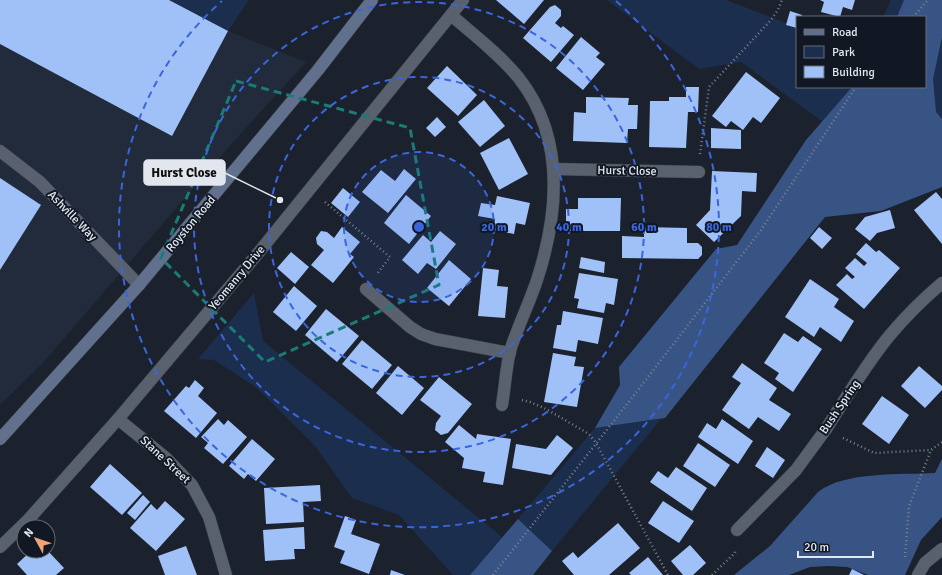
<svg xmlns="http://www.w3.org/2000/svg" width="942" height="575" font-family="Signika,sans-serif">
<rect width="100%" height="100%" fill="#1b222d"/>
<path fill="#212b3c" d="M0,0H169L228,31L306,62L234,141L42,364L0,405Z"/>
<g fill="#1c2e4d">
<path d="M169,0H249L228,31Z"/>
<path d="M607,0H726L797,27V87H925V17H883L891,0H942V184L917,191L741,62L699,69Z"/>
<path d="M254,293L263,341L502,537L470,575H453L399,515L352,498L315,446L257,388L214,360L198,359Z"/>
<path d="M661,419L552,551L518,519L595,428Z"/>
</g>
<g fill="#385484">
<path d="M904,0H942V37L933,79L936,112L942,119V187L881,211L825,217L665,418L595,428L620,385L619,367L716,249L737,245L806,140L852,87H925V17H897Z"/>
<path d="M942,459V517L921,540L905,575H868L847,567L829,566L810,567L789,575H734L770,546L818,492C845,471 901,475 935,473Z"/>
<path d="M518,519L552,551L533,575H470Z"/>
</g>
<g fill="#a0c1f8">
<path d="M0,0H169L228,31L172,136L0,44Z"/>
<path d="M496,0H544L524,24Z"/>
<path d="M820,0H855L852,10L843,7L840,17L821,12L824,2Z"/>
<path d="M555,5L561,10V16L555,23L561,28L563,26L574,35L551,62L523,38L550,7Z"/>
<path d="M790,11L802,15V17H797V28L786,25Z"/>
<path d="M581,37L600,53L596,57L605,64L583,90L556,68Z"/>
<path d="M447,66L477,95L458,116L427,88Z"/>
<path d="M746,72L780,98L761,123L753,117L743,130L731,121L726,127L712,116Z"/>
<path d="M686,87H699L698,112H688L686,148L649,147L650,101H669V97H686Z"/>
<path d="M586,97L629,98L628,105H638L637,129H628L627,143L573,141L574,112L586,113Z"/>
<path d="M484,100L505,126L480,147L458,122Z"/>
<path d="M437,117L446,127L435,137L426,128Z"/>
<path d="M711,128L741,130V149L711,148Z"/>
<path d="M509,138L528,174L499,190L480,153Z"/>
<path d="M404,169L416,179L388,213L362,192L381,170L395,181Z"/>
<path d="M712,171L757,173L756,192L742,191L741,216L714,242L696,225L710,210Z"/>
<path d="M0,178L41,205L0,270Z"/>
<path d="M343,188L360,202L348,217L331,203Z"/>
<path d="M936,192L942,199V244L914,210Z"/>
<path d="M406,195L431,216L409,244L384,223Z"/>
<path d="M497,196L530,203L525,225L516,223L514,234L493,230L495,219L478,216L481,203L495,205Z"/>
<path d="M578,198H621L620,231H566V209H578Z"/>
<path d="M890,210L895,228L877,233L870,241L855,229L865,217Z"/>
<path d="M342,227L360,242L350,254L354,257L333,283L311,265L324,250L317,244L316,238L321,231L327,232L334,238Z"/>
<path d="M644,227L687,228V243H698L702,247V255L698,259L622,258V236L644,237Z"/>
<path d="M819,227L832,238L822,249L810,238Z"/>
<path d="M440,231L456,244L436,269L427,263L418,274L402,260L423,235L431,242Z"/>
<path d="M866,243L876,252L879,250L900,268L864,309L836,285L847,274L852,279L855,277L845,268L855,258L864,266L867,263L856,254Z"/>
<path d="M291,252L309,267L295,284L277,268Z"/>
<path d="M581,257L605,262L604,273L579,268Z"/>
<path d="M449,260L471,279L449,306L427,288Z"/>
<path d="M483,268L499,270L497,286L508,287L505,318L478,316Z"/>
<path d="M579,273L618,279L614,305L606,303L604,313L577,308L579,299L574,298Z"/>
<path d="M810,279L839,299L834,307L854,321L841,342L820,327L814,337L785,317Z"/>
<path d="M294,286L317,306L296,331L273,312Z"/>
<path d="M326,309L359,336L337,362L305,335Z"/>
<path d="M563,311L603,318L598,344L578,340L576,352L553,348L557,325H561Z"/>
<path d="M784,333L798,342L803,336L822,349L793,392L775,379L779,373L764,363Z"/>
<path d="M362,340L392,365L372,389L342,364Z"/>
<path d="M553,353L576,357L574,366L584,367L577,407L544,402Z"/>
<path d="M742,363L777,388L769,400L791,414L779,431L758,417L749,429L722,410L741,383L732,377Z"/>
<path d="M398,366L424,388L402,415L376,393Z"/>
<path d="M919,366L942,386V390L925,408L901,386Z"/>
<path d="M439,377L472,404L448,433L441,435L435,430L436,423L441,416L420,400Z"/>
<path d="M195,380L204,388L198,396L217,413L196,438L164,411L186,386L189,388Z"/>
<path d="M882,396L909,415L889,444L862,424Z"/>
<path d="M218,419L224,425L228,420L247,437L223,464L204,448L208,443L201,437Z"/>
<path d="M722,419L753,441L738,464L698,437L707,423L716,429Z"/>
<path d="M459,425L476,439L477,434L511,439L503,485L483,482L485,472L462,468L464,458L445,442Z"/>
<path d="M557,435L573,448L551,475L512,468L516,444L546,449Z"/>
<path d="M252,439L275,459L256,481L248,474L244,479L229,466Z"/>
<path d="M698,443L730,465L715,487L683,466Z"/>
<path d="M767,447L785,460L773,478L755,466Z"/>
<path d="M110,464L142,493L122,515L90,487Z"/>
<path d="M676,467L707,488L692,511L650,482L658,471L668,478Z"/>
<path d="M320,485L321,501L303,502L304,522L266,524L264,488Z"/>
<path d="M143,495L150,502L135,520L127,513Z"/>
<path d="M165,501L185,519L156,551L130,528L151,504L157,510Z"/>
<path d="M663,501L694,521L679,543L648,523Z"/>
<path d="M345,516L356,520L351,534L380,544L369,574L340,563L345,551L334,547Z"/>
<path d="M618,523L640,548L609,575H574L562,561L573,552L578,558Z"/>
<path d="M304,527L305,549H294L295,559L265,561L263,530Z"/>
<path d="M690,545L706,563L693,575H683L671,561Z"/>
<path d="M186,546L197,575H165L158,556Z"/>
<path d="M31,551H48L64,568L56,575H27L17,564Z"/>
<path d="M648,557L663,575H631L629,573Z"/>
<path d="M852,569L864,575H849Z"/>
<path d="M391,570L405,575H390Z"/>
</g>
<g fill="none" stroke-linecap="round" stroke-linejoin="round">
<defs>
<g id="service">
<path d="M737,530L796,470L826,429"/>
<path d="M918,575L925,563L942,549"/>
</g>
<g id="minor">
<path d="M451,15C474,35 499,54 518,77C565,136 559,212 537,280C529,304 518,326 510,351C506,368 505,387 502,405"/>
<path d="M0,151L40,182L139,285"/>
<path d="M554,169L699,172"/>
<path d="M366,289L410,327L421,334L435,339L510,353"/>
<path d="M118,419L166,458L192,485L209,517L226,575"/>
<path d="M826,429C846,398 866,364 890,335C906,316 923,299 942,283"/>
<path d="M0,547L28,520L118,419L259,252L463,0"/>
</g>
<path id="secondary" d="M0,439L139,285L318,70L372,0"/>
</defs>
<use href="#service" stroke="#3b4049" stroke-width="13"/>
<use href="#minor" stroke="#3b4049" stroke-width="13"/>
<use href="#secondary" stroke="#3b4049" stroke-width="13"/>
<g stroke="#7c828c" stroke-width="2.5" stroke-dasharray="1 3" stroke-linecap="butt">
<path d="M913,17L928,0"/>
<path d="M700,154L709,87L771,20L778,10L782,0"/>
<path d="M325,202L390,257L377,274"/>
<path d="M522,400L530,402L546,409L589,434L596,443L668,575"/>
<path d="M843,438L874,453L931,450L942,442"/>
<path d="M905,557L909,506L931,450"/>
<path d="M493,575L635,394L761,230L856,87"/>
<path d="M712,575L735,553V549"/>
</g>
<use href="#service" stroke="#59616e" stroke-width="12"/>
<use href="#minor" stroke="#59616e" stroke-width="12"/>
<use href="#secondary" stroke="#61718d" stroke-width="12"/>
</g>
<path fill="none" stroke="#1a7c74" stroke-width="3" stroke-dasharray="8 5" stroke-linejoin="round" d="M236,81L410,128L439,285L265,362L161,258Z"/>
<circle cx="419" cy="227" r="75" fill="#3b65db" fill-opacity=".12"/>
<g fill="none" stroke="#3b65db" stroke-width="2" stroke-dasharray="7 5">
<circle cx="419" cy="227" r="75"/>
<circle cx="419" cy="227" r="150"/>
<circle cx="419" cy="227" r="225"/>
<path d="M616 1A300 300 0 1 1 222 1"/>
</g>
<g text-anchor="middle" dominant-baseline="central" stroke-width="4" stroke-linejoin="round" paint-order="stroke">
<g font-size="12" fill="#e2e7ef" stroke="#121823">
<text transform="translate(627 171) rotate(1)">Hurst Close</text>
<text transform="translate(72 216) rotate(46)">Ashville Way</text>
<text transform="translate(191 224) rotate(-50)">Royston Road</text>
<text transform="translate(237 278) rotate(-50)">Yeomanry Drive</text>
<text transform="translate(840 407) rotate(-56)">Bush Spring</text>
<text transform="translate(165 460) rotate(43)">Stane Street</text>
</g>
</g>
<circle cx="419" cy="227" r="6" fill="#3b65db" stroke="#121823" stroke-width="2"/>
<g font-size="12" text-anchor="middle" font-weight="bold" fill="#3b65db" stroke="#121823" stroke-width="4" stroke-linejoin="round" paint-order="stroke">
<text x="494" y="231">20 m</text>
<text x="569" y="231">40 m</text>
<text x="644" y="231">60 m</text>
<text x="719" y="231">80 m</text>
</g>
<path fill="none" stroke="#e2e7ef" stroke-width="1.5" d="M280 200L225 173"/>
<circle fill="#e2e7ef" stroke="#121823" stroke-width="1.5" cx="280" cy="200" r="4"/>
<rect fill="#e2e7ef" stroke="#e2e7ef" stroke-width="1.5" x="144" y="160" width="81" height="25" rx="4"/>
<g font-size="13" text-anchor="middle" font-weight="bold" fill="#111">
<text x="184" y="177">Hurst Close</text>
</g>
<rect x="796" y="16" width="130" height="72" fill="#121823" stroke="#656b75"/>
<rect x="804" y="29" width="20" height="6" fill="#61718d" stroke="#656b75"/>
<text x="832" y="36" font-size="12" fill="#e2e7ef">Road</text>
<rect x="804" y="46" width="20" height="12" fill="#1c2e4d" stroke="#656b75"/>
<text x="832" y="56" font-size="12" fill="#e2e7ef">Park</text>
<rect x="804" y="66" width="20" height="12" fill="#a0c1f8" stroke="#656b75"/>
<text x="832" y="76" font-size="12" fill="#e2e7ef">Building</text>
<g transform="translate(36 539) rotate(310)"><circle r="19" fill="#121823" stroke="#656b75"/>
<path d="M0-3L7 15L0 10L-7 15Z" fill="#efa377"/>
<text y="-6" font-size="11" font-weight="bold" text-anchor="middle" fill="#e2e7ef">N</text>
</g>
<path d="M798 551v6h75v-6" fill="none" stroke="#e2e7ef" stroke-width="2"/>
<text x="804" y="551" font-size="12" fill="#e2e7ef" stroke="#121823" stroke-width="3" paint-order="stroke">20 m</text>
</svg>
